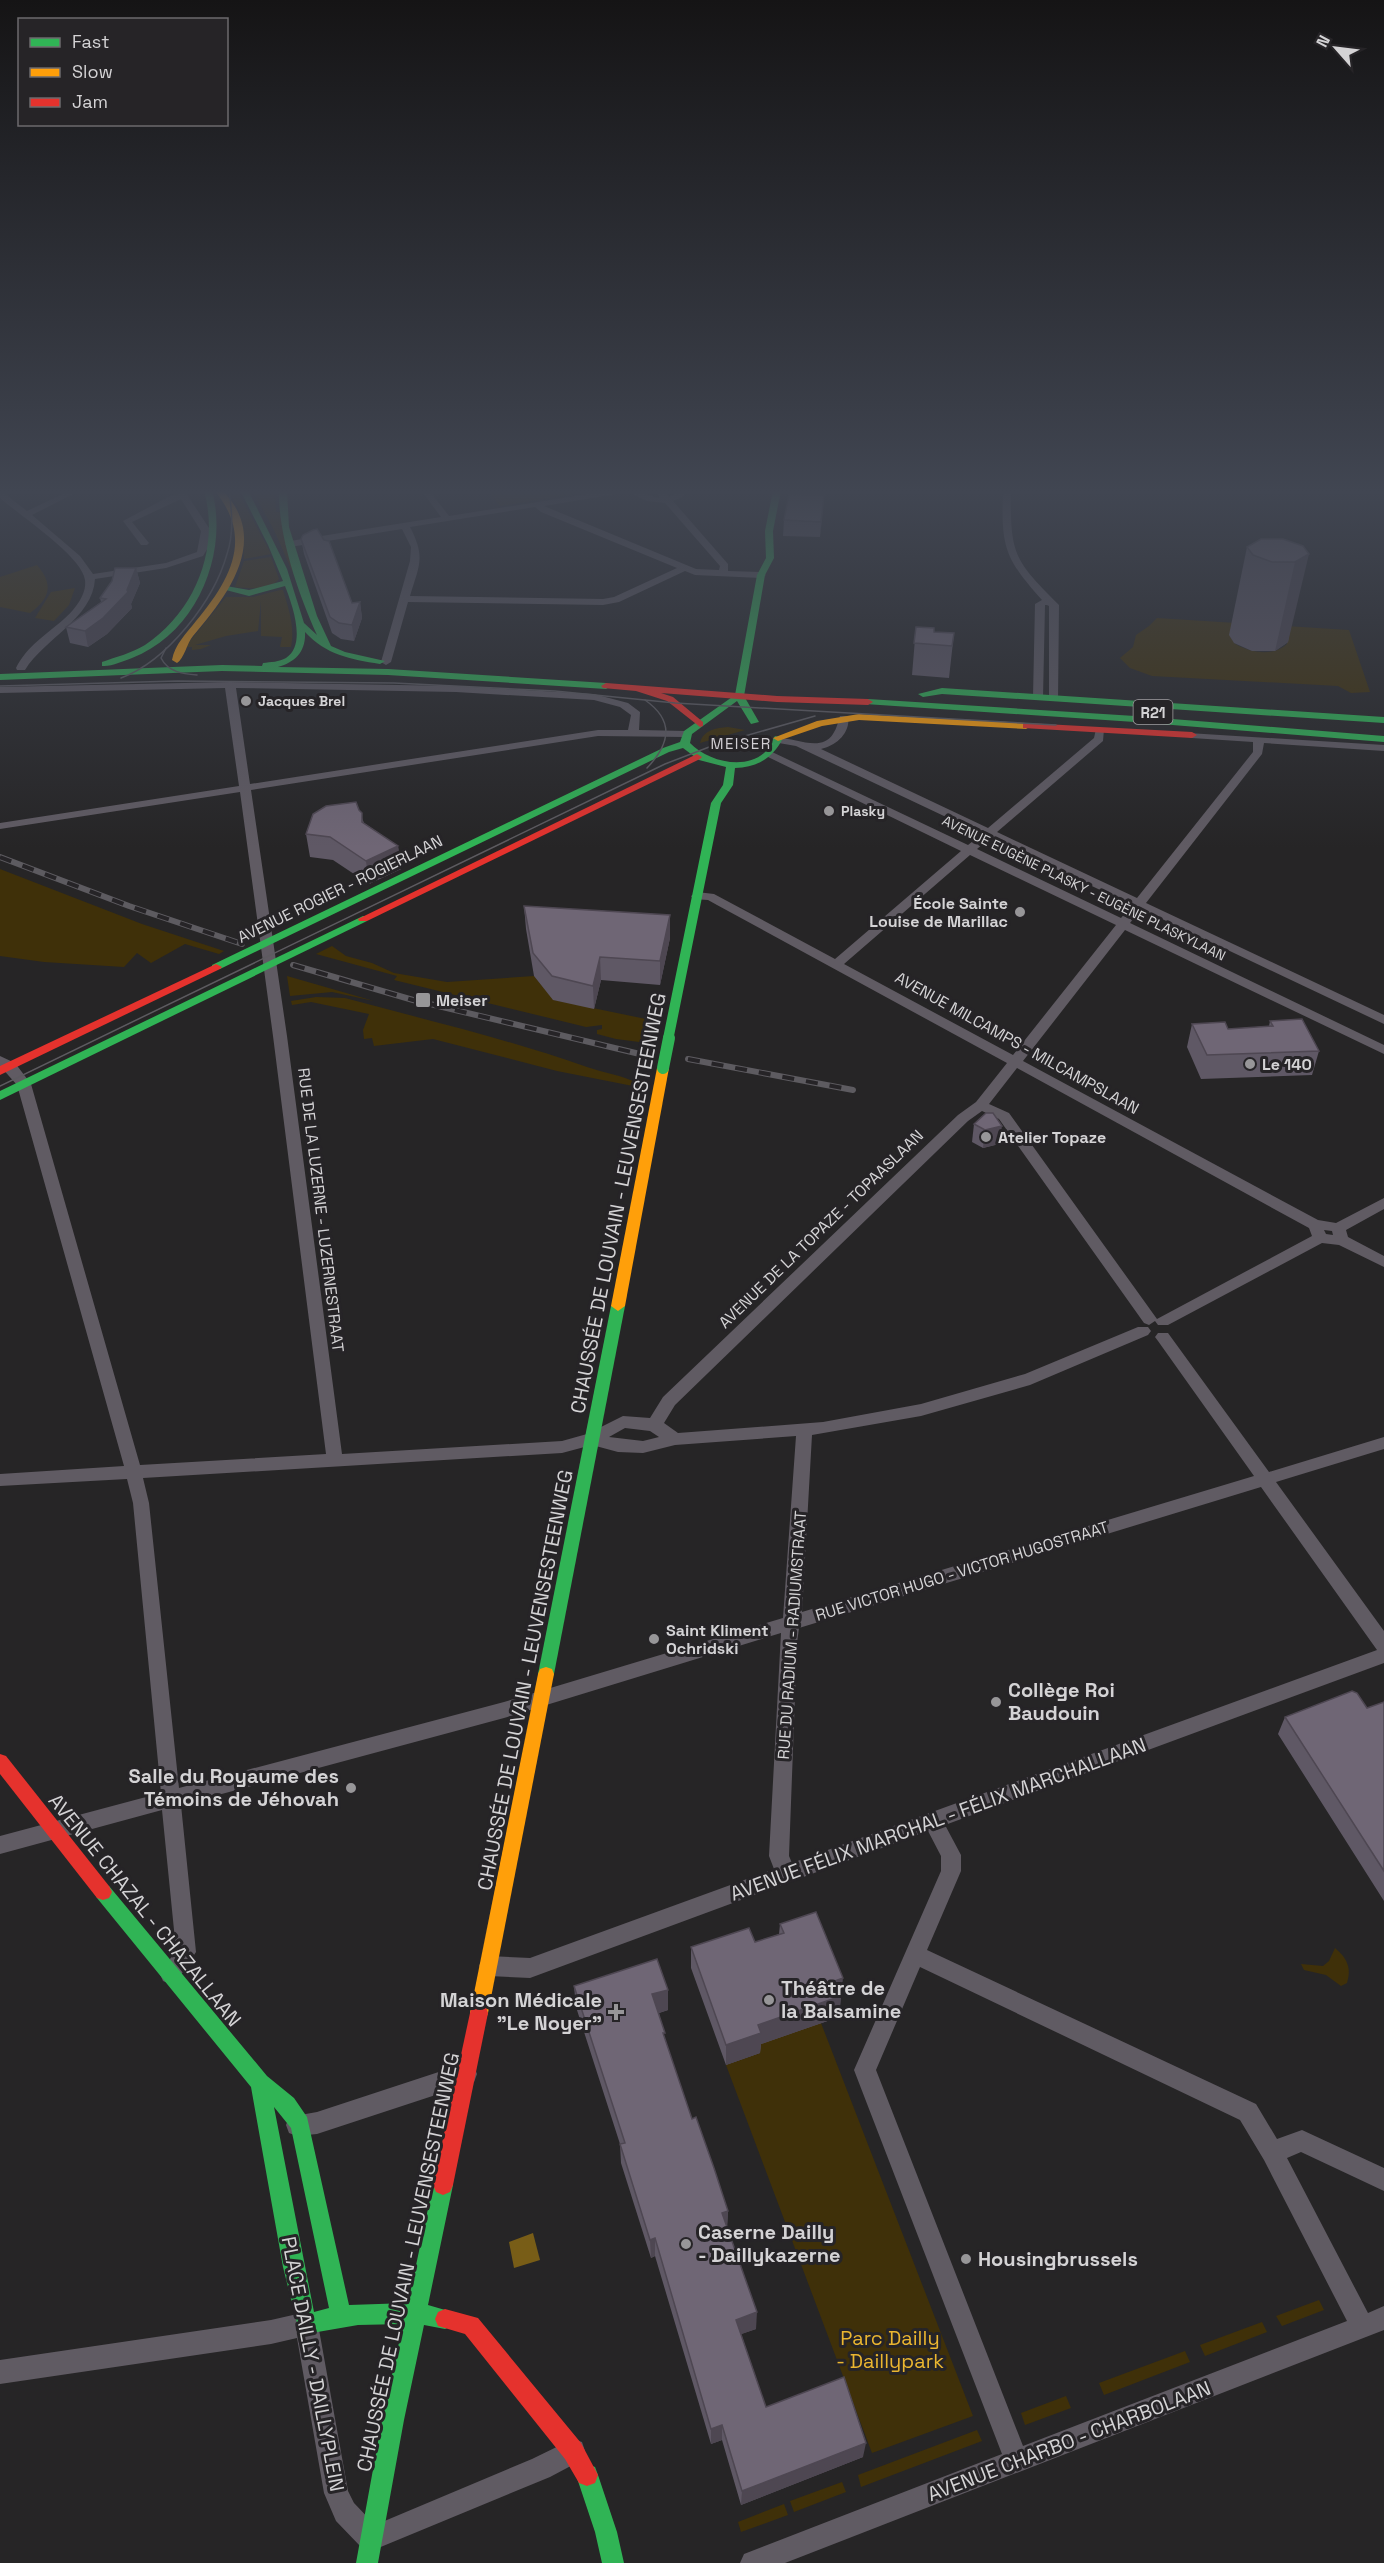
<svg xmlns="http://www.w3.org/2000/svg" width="1384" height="2563" font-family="'Space Grotesk',sans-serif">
<rect width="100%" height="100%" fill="#262526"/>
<g fill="#3f3009" fill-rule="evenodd">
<path d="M224,490H237L271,554L244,559C243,534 245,506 224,490Z"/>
<path d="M252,490H278L275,491L276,512H280L293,573L274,530Z"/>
<path d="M487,490H600L500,506Z"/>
<path d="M271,557L279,579C269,592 250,588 235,587L244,561Z"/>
<path d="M37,565C54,585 50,598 30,613L0,607V577Z"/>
<path d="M75,588L69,605L54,621L35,618L51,592Z"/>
<path d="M280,590H283C289,610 295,627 291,647H280L282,637L261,636V601L258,631L226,636L195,645H211L201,649L192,650V647H185L226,597H253Z"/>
<path d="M1157,618L1349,630L1370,692L1351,693L1338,686L1152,676L1130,668L1120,658L1133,647L1136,635L1149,626ZM1230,633L1287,640V644C1274,657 1249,653 1234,643Z"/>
<path d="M728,727L745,730L700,743C703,730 716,728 728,727Z"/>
<path d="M0,869L142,924L224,951L219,954L185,944L151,963L137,953L124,967L44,962L0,956Z"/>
<path d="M332,946L346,956L372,963L394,973L447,982L534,976L554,1000L646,1019L644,1027L651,1028L647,1043L616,1039L597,1034V1030L602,1029V1025L586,1027L394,980L397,976L316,954Z"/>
<path d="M287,976L374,1001L332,992L290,996Z"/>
<path d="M316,997L345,998C426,1020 508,1039 587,1067C604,1073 623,1075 639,1084L638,1087L557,1071L433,1039L374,1046L372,1038L364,1039L363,1030L369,1014L311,1002L292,1005L291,1001Z"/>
<path d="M1335,1948C1347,1958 1352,1968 1347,1983L1341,1986L1326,1975L1304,1970L1301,1964L1323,1966L1329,1961Z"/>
<path d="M821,2023L973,2416L872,2453L726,2065L760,2053L757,2045Z"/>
<path d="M1319,2300L1324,2310L1282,2326L1276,2316Z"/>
<path d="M1262,2322L1267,2332L1205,2356L1200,2345Z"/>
<path d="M1185,2351L1190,2362L1104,2395L1099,2383Z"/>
<path d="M1066,2396L1071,2408L1025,2425L1021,2413Z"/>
<path d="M977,2430L982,2441L861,2487L858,2475Z"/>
<path d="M842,2482L846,2492L794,2512L790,2501Z"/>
<path d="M784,2504L788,2515L741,2532L738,2522Z"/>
</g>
<path fill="#785d17" d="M533,2233L540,2260L514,2268L509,2242Z"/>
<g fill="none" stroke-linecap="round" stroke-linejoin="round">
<g fill="#605b63" fill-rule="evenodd">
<path d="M0,490L27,511L71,490H81L32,515L80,556L93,574L166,563L197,552L201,531L181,499L132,522L149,543L147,545H141L123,521L170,496L178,494L176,490H184L211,531L209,546L203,556L166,568L95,579C93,618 44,639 25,670H17L16,668C27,646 46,635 64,619C74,610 87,595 85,580C82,556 19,515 0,498Z"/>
<path d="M421,490H429L449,516L613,490H635L658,498H660L654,490H662L669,497L680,490H688L682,497L673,501L728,564V571L761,572L766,575L761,578L695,575L685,571L619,602L603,605L408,602L391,662L386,665L381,662L410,561L411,547L402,529L290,547L285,544L290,541L441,517ZM628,492L647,501L665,503L720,566L719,570L696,569L544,506ZM535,507L541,512L677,568L614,597L603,599L410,596C419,565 426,558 410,527Z"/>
<path d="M1003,490H1011C1010,555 1014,560 1059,605L1058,700L1049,698V606L1047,605H1045L1043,697L1038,700L1033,697L1035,604L1042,600C1004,558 1001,546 1003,490Z"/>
<path d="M230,682L456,686L594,694L628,703L640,712L639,730L686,731L691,734L686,737L598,736L251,790L287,1036L342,1454L562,1441L587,1434L623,1416L650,1418L663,1397L958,1115L976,1102L1007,1063L717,905L708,900L693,899L691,896L697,892L714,894L835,959L961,851L766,756L765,754L770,751L968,845L982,834L796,746L773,742V738C792,735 820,754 833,734C837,728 838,722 840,716H848C851,733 836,746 821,749L988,828L1094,738L1096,729H1104L1103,741L997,832L1137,898L1253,752V742L1192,738L1188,737V733L1384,745V751L1264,743L1262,754L1146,903L1384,1015V1024L1141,909L1130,923L1384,1045V1054L1125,930L1023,1061L1318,1220L1336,1223L1384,1198V1209L1346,1230L1348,1237L1384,1256V1267L1339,1245L1322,1243L1168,1325H1158L1155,1321L1149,1325L1144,1323L999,1119L982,1111L968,1121L675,1405L664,1423L678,1433L823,1422L921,1404L1025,1374L1138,1327H1148L1151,1331L1148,1335L1030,1385L921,1416L812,1435L802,1612L1254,1476L1158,1341L1155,1337L1158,1333H1168L1269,1472L1384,1437V1449L1276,1482L1384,1631V1663L945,1825L961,1855V1871L927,1950L1256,2104L1277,2139L1302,2130L1384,2168V2191L1301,2152L1287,2158L1368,2313L1384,2306V2330L785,2563H740L744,2554L1002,2454L854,2070L941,1871V1856L928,1831L530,1978L489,1976L482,1973L479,1966L482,1959L489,1956L530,1958L774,1869L769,1856L781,1633L504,1718L181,1805L196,1952L177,1981L170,1984L163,1981L160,1974L176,1950L162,1810L0,1854V1836L161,1793L133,1503L127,1479L0,1486V1474L124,1466L17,1085L0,1066V1056L15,1063L31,1084L140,1465L326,1454L273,1036L240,792L0,829V823L239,786L225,688L0,693V687ZM236,688L456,692L594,700L620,707L631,715L628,730H598L250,784ZM990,838L1132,905L1121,918L977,849ZM970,855L1116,925L1013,1055L844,964ZM1017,1068L1309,1228L1312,1236L1157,1319L1009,1113L989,1104ZM1324,1230L1332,1231L1333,1235L1326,1234ZM625,1428L650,1431L659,1437L643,1441L609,1437ZM796,1436L783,1618L504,1702L179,1788L149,1503L143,1478L562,1453L592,1445L618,1452L643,1453L675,1445ZM1261,1487L1377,1650L792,1863L789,1856L797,1643L799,1628ZM920,1967L1240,2120L1264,2160L1347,2321L1023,2446L876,2070Z"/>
<path d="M466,2063L474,2066L477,2074L474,2082L466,2085L317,2134L297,2136L289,2133L286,2125L289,2117L317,2112Z"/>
<path d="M306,2312L314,2316L318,2324L348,2491L354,2503L375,2525L532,2459L573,2439L582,2442L585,2451L582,2460L550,2477L371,2551L362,2548L336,2521L324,2493L297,2338L271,2344L0,2384V2360L271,2320Z"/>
</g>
<g fill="#30b455" fill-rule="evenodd">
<path d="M204,490H212C229,554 197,633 132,658C123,661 111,667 102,666V662C116,657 132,653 145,645C196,611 220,548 204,490Z"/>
<path d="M240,490H248L287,569L304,623L317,635C298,593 278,535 279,490H287L289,527L317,616L331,646L345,652L385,661L380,664C350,659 326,655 305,632C306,651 296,662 278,667L388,669L606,683L611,686L606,689L388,675L222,671L0,680V674L222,665L262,666L263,663C271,662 279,662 286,658C307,645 292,604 285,586L249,596L222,589L226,586L249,590L283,581L268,545Z"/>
<path d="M773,490H781L773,531L774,558L765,575L744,696L759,722L751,724L737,701L692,734L690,743C708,762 749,772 768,749C771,745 772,740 775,736L783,738C773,758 758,767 735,768L733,785L721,803L673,1041H665L663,1038L711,803L723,785L726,767L699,760L683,748L669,752L220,969H212V965L663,748L680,742L684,731L735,695L757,575L766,558L765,531Z"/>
<path d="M942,688L1384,717V723L942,694L923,697L918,694Z"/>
<path d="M868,699L1135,716L1384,736V742L1135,722L865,704V700Z"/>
<path d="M363,916L367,917V921L0,1100V1091Z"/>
<path d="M618,1301L625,1306L554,1674L552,1679L546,1681L540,1679L538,1674L611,1306Z"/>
<path d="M103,1884L109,1886L267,2076L294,2098L307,2117L349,2305L408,2303L433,2185L436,2178L443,2175L450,2178L453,2185L428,2305L452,2312L455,2319L452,2326L445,2329L424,2325L404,2420L378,2563H356L382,2420L403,2324L358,2325L306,2334L299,2331L283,2267L251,2087L97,1898L94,1892L97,1886ZM274,2107L291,2128L329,2308L314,2312Z"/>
<path d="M587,2464L595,2467L598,2475L617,2532L624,2563H602L595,2532L576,2475L579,2467Z"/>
</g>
<g fill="#ff9f0a" fill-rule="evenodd">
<path d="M214,490H222C271,539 228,595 193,636C187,643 184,659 177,663L172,660C175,644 186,634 196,621C231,579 254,537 214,490Z"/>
<path d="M859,714L1026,723L1031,726L1026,729L859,720L822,726L778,741L773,738L817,721Z"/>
<path d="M663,1064L669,1068L625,1306L618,1311L611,1306L657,1068Z"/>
<path d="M546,1667L552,1669L554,1674L488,2013L486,2019L479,2022L472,2019L470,2013L538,1674L540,1669Z"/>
</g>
<g fill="#e5322d" fill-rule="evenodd">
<path d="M606,683L777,696L868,699L873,702L868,705L777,702L661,693L673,697L703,722V726L700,727L667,701L636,691L603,688L601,686Z"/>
<path d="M1026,723L1192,732L1197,735L1192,738L1023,728V724Z"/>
<path d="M697,754L702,757L700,759L367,921H359L358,919Z"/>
<path d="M216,964L222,967L220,969L0,1075V1066Z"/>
<path d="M0,1754L6,1756L109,1886L112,1892L109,1898L103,1900L97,1898L0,1774Z"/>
<path d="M479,2004L486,2007L488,2013L453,2185L450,2192L443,2195L436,2192L433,2185L470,2013L472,2007Z"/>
<path d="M445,2309L478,2318L581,2443L598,2475L595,2483L587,2486L579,2483L565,2459L465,2334L438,2326L435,2319L438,2312Z"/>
</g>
<g stroke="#5d5b60" stroke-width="1.5">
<path d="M166,648L161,658C168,672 183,674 197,675"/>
<path d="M121,678C167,661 214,601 227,554C234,533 232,512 229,490"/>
<path d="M0,686L177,681L394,683L555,691L675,703L1056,725"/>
<path d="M645,700C675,721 670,744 647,768"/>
<path d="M0,1086L665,764L717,744L815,716"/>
</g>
<defs>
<g id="rail">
<path d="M0,857L129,906L242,944"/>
<path d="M293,965L413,1000L644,1055"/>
<path d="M688,1059L853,1090"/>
</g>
</defs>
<use href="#rail" stroke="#5d5b60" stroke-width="6"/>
<use href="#rail" stroke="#262427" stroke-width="4" stroke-dasharray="12" stroke-linecap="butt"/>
<path stroke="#30b455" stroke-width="12" d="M663,1068L669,1038"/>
</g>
<g fill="#5f5865">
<path d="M824,495L820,537L783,536L784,520Z"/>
<path d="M301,539L352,603L360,602L362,618L354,641L341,639L332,633L304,554Z"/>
<path d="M1303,546L1288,642L1275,651H1252L1234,643L1229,635L1247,547Z"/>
<path d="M136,568L140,583L131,604L132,608L107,634L88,647L70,643L66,627L101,602L100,598Z"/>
<path d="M916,627L934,632L954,633L949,678L912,675Z"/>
<path d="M359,810L364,823L398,846L401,869L369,884L333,860L310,857L306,834Z"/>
<path d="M524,906L670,915V938L660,985L601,980L594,1009L553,1000L534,976L526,929Z"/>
<path d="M1270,1021L1319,1051L1312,1075L1201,1079L1187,1047L1192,1024L1228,1029L1269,1026Z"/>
<path d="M986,1113L999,1144L983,1148L972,1142L974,1124Z"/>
<path d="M1384,1702V1901L1278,1734L1285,1717L1367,1708Z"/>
<path d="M780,1924L841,1995L839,2017L761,2044L760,2053L726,2065L691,1968V1947L755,1942L779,1934Z"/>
<path d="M574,1986L668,1990V2010L659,2013L665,2040L692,2119L728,2211L727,2227L756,2329L741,2334L766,2407L863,2457L741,2505L722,2440L711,2444L655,2256L651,2258L621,2163L620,2144L576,2007Z"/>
</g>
<g fill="#4e4752">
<path d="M824,495L823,510L820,537L821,522Z"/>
<path d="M1309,554L1288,642L1275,651L1295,562Z"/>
<path d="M136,568L140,583L131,604L132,608L107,634L88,647L85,631L127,590Z"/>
<path d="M360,602L362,618L354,641L352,625Z"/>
<path d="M398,846L401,869L369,884L366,861Z"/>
<path d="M670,915V938L660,985V961Z"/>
<path d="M600,957L601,980L594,1009L593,986Z"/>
<path d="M1002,1126L999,1144L983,1148L985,1130Z"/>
<path d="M843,1978L839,2017L761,2044L760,2053L726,2065V2045L835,1981Z"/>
<path d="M668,1990V2010L653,2015L652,1994Z"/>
<path d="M728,2211L727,2229L722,2213Z"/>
<path d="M655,2238V2256L651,2258L650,2240Z"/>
<path d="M757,2312L756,2329L736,2336V2320Z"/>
<path d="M722,2425V2440L711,2444V2429Z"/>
<path d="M866,2443L863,2457L741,2505L742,2491Z"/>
</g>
<g fill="#6f6675" stroke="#4e4752" stroke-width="1.5">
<path d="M789,494L824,495L821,522L784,520Z"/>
<path d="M317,529L324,540L329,541L352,603L360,602L352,625L339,623L330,617L301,539L303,535L313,530Z"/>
<path d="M1261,539H1283L1303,546L1309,554L1295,562H1272L1253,555L1247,547Z"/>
<path d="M115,568H136L127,590L128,592L103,618L85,631L66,627L106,599L100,598L112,581Z"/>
<path d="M916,627L934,628V632L954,633L952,646L914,643Z"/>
<path d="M356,802L359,810L362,813V822L398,846L366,861L330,837L306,834L313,814L326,806Z"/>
<path d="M524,906L670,915L660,961L600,957L593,986L552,976L533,953Z"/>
<path d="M1302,1019L1319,1051L1207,1055L1192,1024L1225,1022L1228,1029L1273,1026L1270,1021Z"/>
<path d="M986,1113H993L1002,1126L985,1130L974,1124Z"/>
<path d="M1352,1691L1357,1693L1367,1708L1384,1702V1871L1285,1717Z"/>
<path d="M816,1912L843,1978L835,1981L841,1996L758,2025L761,2033L726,2045L691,1947L749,1928L755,1942L784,1933L780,1924Z"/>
<path d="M657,1959L668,1990L652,1994L665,2033H663L692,2119L696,2117L714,2168L728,2211L722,2213L757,2312L736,2320L766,2407L844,2377L866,2443L742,2491L722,2425L711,2429L655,2238L650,2240L620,2144L625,2143L574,1986Z"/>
</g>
<linearGradient id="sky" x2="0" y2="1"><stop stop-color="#151415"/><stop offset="0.58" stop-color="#414652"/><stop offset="1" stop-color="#414652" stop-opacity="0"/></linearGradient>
<rect width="1384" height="848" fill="url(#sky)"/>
<g fill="#979698" stroke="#262427" stroke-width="2">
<circle cx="246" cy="701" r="6"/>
<circle cx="829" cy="811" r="6"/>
<circle cx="1020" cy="912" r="6"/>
<rect x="415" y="992" width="16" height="16" rx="3"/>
<circle cx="1250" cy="1064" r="6"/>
<circle cx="986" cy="1137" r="6"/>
<circle cx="654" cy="1639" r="6"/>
<circle cx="996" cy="1702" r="6"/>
<circle cx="351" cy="1788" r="6"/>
<circle cx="769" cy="2000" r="6"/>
<path d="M613 2003h6v6h6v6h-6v6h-6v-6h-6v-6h6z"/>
<circle cx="686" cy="2244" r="6"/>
<circle cx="966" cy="2259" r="6"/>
</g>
<g text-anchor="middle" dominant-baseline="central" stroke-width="6" stroke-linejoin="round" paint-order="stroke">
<g font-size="14" font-weight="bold" fill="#d4d3d5" stroke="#262427" text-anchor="start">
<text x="258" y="701">Jacques Brel</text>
<text x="841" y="811">Plasky</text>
</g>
<g font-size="14" fill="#d4d3d5" stroke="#262427">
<text transform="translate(1084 888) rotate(26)">AVENUE EUGÈNE PLASKY - EUGÈNE PLASKYLAAN</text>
</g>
<rect fill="#262427" stroke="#a09ea1" stroke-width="1.5" x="1133.5" y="700" width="39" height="24" rx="4.5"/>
<g font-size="15" font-weight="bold" fill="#d4d3d5">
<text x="1153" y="712">R21</text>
</g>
<g font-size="15" letter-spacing="1.5" fill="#d1ced3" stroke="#262427">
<text x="741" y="743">MEISER</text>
</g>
<g font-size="16" fill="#d4d3d5" stroke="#262427">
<text transform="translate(340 889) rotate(-26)">AVENUE ROGIER - ROGIERLAAN</text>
<text transform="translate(1017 1043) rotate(29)">AVENUE MILCAMPS - MILCAMPSLAAN</text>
<text transform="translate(321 1210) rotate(83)">RUE DE LA LUZERNE - LUZERNESTRAAT</text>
<text transform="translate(821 1229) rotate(-44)">AVENUE DE LA TOPAZE - TOPAASLAAN</text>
<text transform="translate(962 1571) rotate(-17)">RUE VICTOR HUGO - VICTOR HUGOSTRAAT</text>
<text transform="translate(792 1635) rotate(-86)">RUE DU RADIUM - RADIUMSTRAAT</text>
</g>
<g font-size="16" font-weight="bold" fill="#d4d3d5" stroke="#262427" text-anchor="start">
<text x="1008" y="903" text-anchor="end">École Sainte<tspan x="1008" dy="18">Louise de Marillac</tspan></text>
<text x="436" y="1000">Meiser</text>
<text x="1262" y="1064">Le 140</text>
<text x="998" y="1137">Atelier Topaze</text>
<text x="666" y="1630">Saint Kliment<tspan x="666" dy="18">Ochridski</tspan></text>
</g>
<g font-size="20" fill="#d4d3d5" stroke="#262427">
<text transform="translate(618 1203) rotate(-79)">CHAUSSÉE DE LOUVAIN - LEUVENSESTEENWEG</text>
<text transform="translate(525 1680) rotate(-79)">CHAUSSÉE DE LOUVAIN - LEUVENSESTEENWEG</text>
<text transform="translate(938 1819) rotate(-20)">AVENUE FÉLIX MARCHAL - FÉLIX MARCHALLAAN</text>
<text transform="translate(145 1910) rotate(51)">AVENUE CHAZAL - CHAZALLAAN</text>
<text transform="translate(408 2262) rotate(-78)">CHAUSSÉE DE LOUVAIN - LEUVENSESTEENWEG</text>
<text transform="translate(313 2364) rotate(79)">PLACE DAILLY - DAILLYPLEIN</text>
<text transform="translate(1069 2441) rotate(-21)">AVENUE CHARBO - CHARBOLAAN</text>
</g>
<g font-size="20" font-weight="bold" fill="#d4d3d5" stroke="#262427" text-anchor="start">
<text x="1008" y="1690">Collège Roi<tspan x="1008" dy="23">Baudouin</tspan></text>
<text x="339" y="1776" text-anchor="end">Salle du Royaume des<tspan x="339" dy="23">Témoins de Jéhovah</tspan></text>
<text x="781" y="1988">Théâtre de<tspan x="781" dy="23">la Balsamine</tspan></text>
<text x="602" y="2000" text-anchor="end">Maison Médicale<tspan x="602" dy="23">"Le Noyer"</tspan></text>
<text x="698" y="2232">Caserne Dailly<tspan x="698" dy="23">- Daillykazerne</tspan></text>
<text x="978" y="2259">Housingbrussels</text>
</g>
<g font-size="20" fill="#ebb630" stroke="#262427">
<text x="890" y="2338">Parc Dailly<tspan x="890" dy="23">- Daillypark</tspan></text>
</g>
</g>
<rect x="18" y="18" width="210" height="108" fill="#262427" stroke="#6c6a6d" stroke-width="1.5"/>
<rect x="30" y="38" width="30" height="9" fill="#30b455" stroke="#6c6a6d" stroke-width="1.5"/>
<text x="72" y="48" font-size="18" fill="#d4d3d5">Fast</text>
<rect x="30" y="68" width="30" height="9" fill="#ff9f0a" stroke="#6c6a6d" stroke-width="1.5"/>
<text x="72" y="78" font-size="18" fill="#d4d3d5">Slow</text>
<rect x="30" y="98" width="30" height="9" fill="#e5322d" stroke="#6c6a6d" stroke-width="1.5"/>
<text x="72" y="108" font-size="18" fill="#d4d3d5">Jam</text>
<g transform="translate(1336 48) rotate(298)" stroke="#262427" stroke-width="4.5" paint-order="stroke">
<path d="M0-4.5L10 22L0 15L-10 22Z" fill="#d4d3d5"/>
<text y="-9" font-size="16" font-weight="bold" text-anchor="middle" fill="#d4d3d5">N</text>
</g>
</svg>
